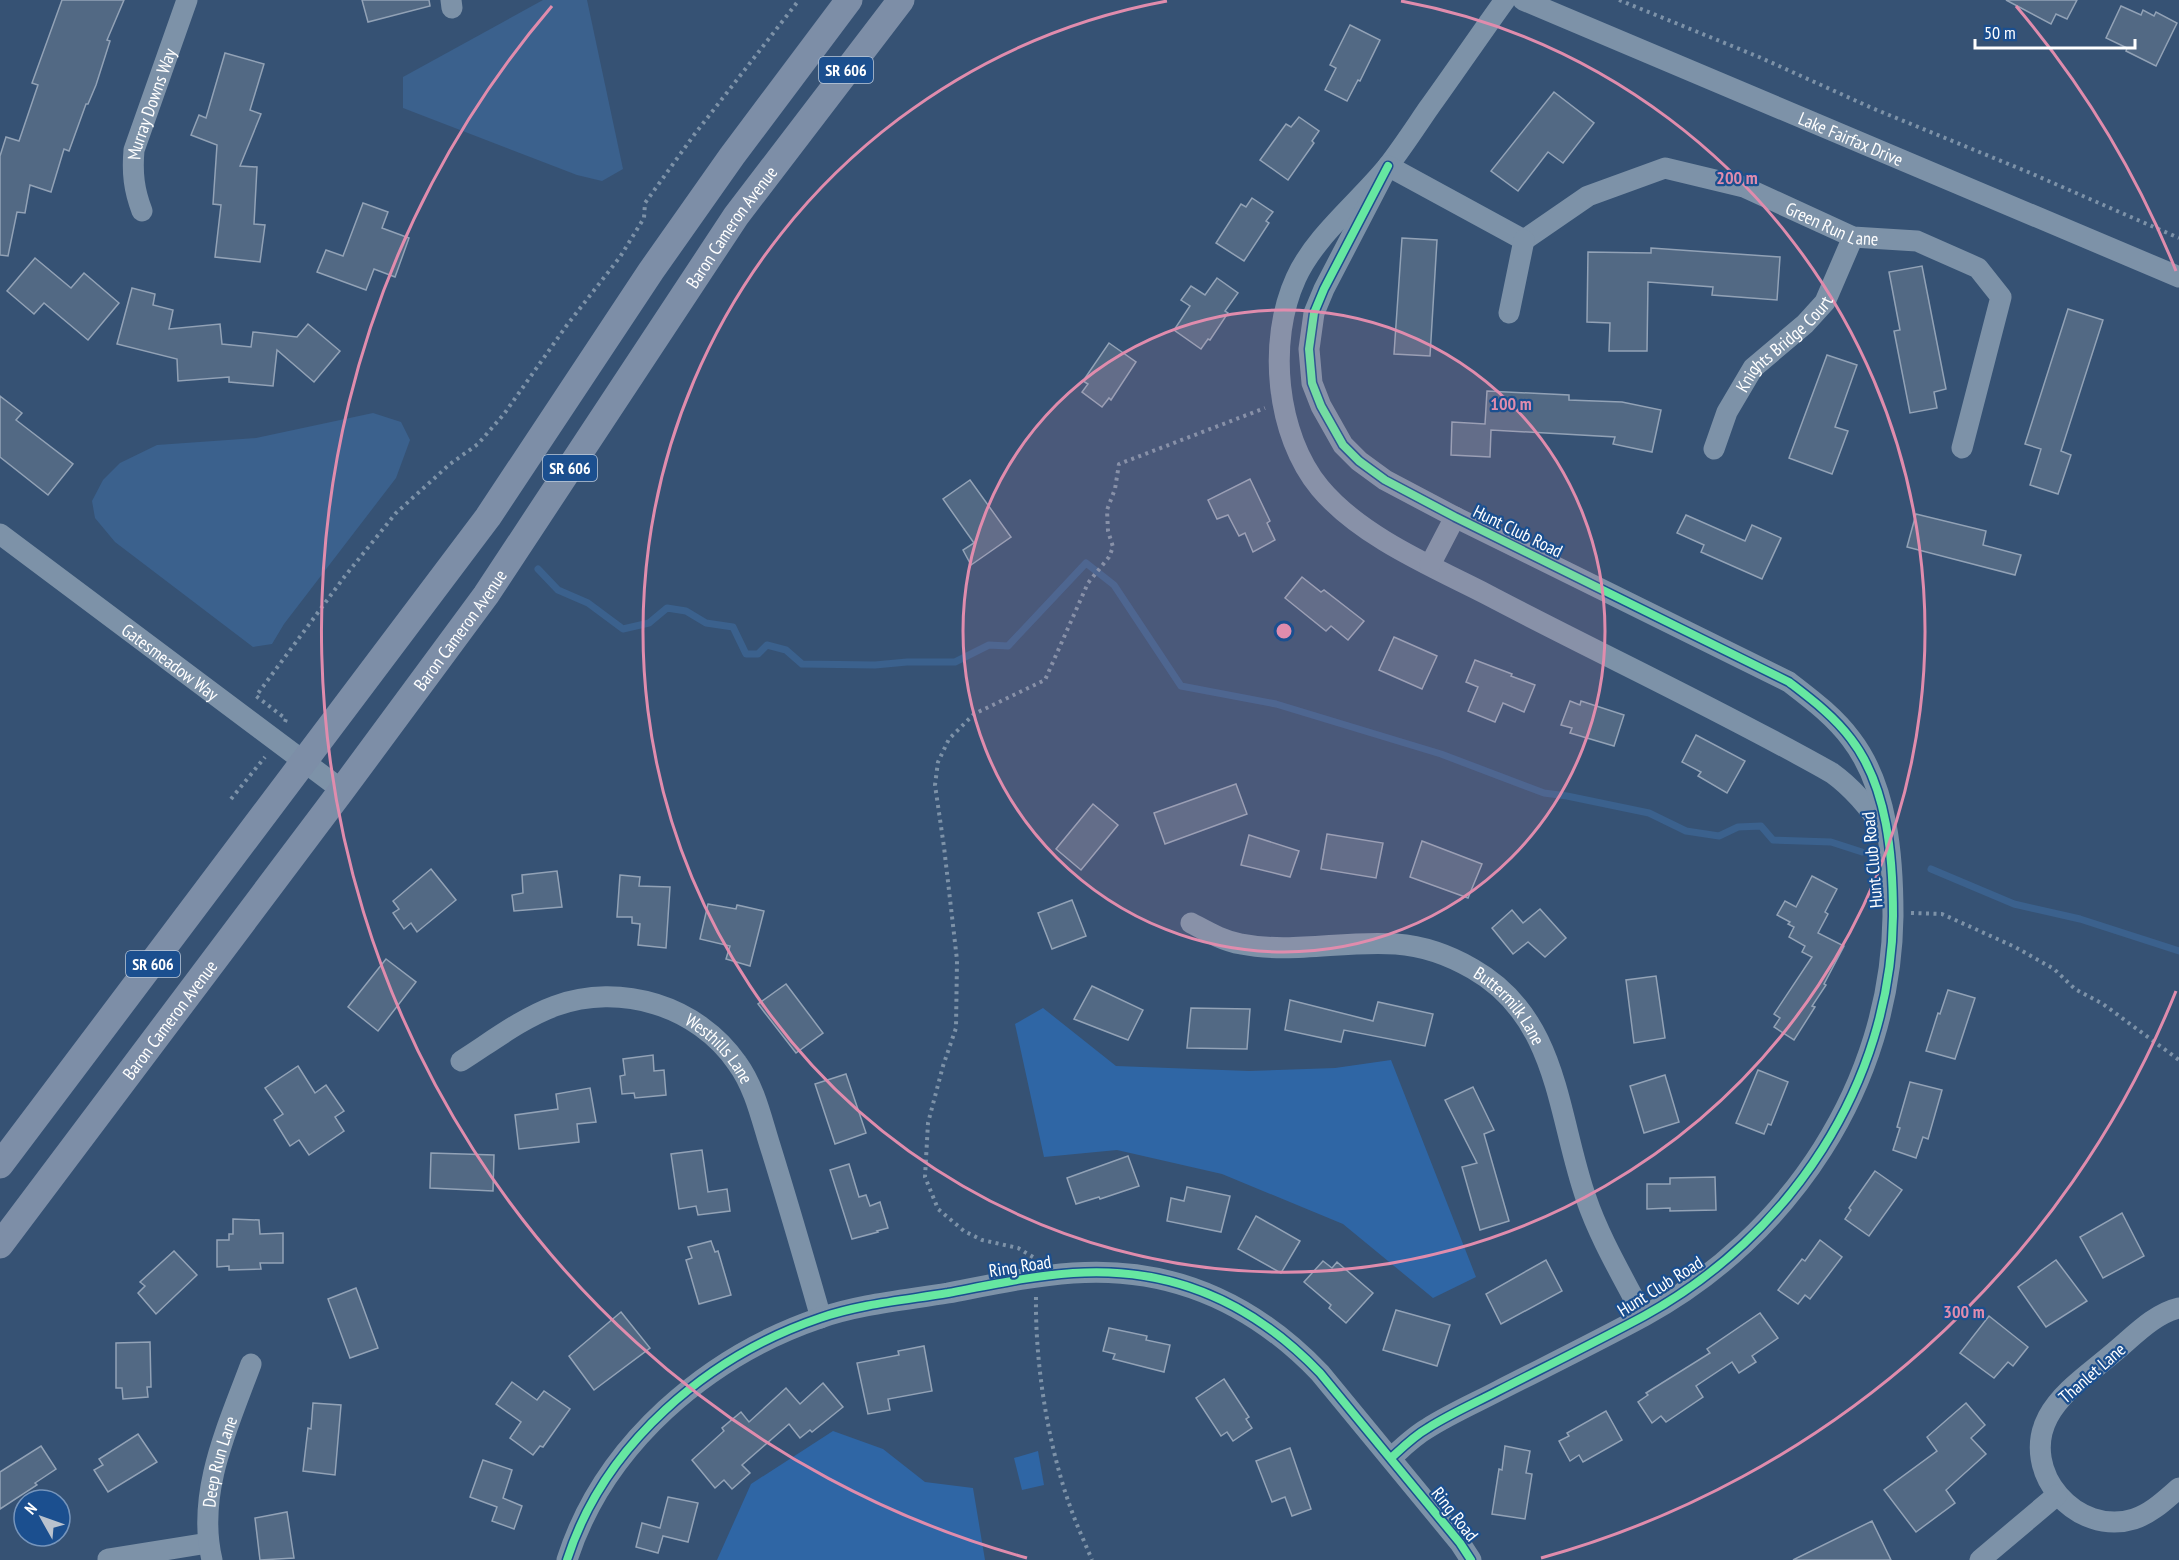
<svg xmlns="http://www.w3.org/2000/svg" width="2179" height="1560" font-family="'PT Sans Narrow',sans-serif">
<rect width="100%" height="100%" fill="#365274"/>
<g fill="#2f66a5">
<path d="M1043,1008L1116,1066L1249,1071L1335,1068L1391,1060L1476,1277L1433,1298L1343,1224L1222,1174L1117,1150L1044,1157L1015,1024Z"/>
<path d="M833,1431L883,1449L925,1482L973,1488L985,1560H717L751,1484Z"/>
<path d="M1038,1451L1044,1485L1022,1490L1014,1458Z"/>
</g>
<g fill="#3b618d">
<path d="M543,0H587L623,169L602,181L577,175L403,108V77Z"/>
<path d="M373,413L401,422L410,440L396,478L284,624L272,644L253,647L115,542L95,518L92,501L103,480L120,463L157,445L256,438Z"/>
</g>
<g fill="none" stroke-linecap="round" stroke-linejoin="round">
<g stroke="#3b618d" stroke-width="7">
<path d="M538,569L558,590L588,603L623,629L649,623L667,608L686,611L706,623L733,627L746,654H758L767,645L786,650L802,664L875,665L907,662H955L989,645L1008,646L1086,563L1114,585L1181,686L1276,704L1441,754L1544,793L1567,796L1649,813L1686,831L1719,836L1738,827L1761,826L1773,840L1831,842L1862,852"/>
<path d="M1931,869L2014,904L2080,919L2179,951"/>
</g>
</g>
<g fill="#526984" stroke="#92a2b6" stroke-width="1.5">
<path d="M62,0H124L107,40L110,41L96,85L88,104H86L69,151L64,149L51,192L30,185L25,213L17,212L8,256L0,255V156L6,137L19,141L38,85L32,83Z"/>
<path d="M362,0H429L430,6L368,22Z"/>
<path d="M2006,0H2077L2067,19L2056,14L2051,24Z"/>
<path d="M2121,6L2141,15L2143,10L2154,16L2156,12L2177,23L2156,66L2126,51L2127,48L2106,38Z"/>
<path d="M1350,25L1380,40L1360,81L1358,80L1347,101L1325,90L1336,68L1330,65Z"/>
<path d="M225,53L264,64L250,110L261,114L240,166L257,167L254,224L265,225L260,262L215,257L221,205L213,204L217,145L191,135L199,115L206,118Z"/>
<path d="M1554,92L1594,123L1563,163L1548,152L1518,191L1491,171Z"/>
<path d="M1299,117L1319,131L1312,141L1314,143L1288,180L1260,160L1286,124L1291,127Z"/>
<path d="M1252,198L1273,212L1266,221L1269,223L1244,261L1216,243L1241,204L1246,207Z"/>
<path d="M363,203L388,212L382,228L409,238L395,277L374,269L366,290L317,272L326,250L343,256Z"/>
<path d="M1402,238L1437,240L1430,356L1394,354Z"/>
<path d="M1651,248L1780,257L1777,300L1712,295L1713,287L1648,282L1647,351H1609L1610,323L1587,322L1588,252L1651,253Z"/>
<path d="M35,258L71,288L84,273L119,303L88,340L44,303L34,314L7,291Z"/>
<path d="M1922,266L1946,389L1934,392L1937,408L1910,413L1894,331L1900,330L1889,272Z"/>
<path d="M1217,278L1238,293L1225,311L1228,313L1210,340L1208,339L1201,349L1174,330L1190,306L1181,300L1191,286L1205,295Z"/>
<path d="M132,288L155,294L153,305L173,310L169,329L220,324L222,344L251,347L253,332L297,337L308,324L340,351L314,382L277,350L273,386L229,382V377L178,381L177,359L117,344Z"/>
<path d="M2068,309L2103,320L2061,451L2071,455L2058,494L2030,485L2041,449L2025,444Z"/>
<path d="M1109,343L1136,362L1111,400L1109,398L1102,407L1082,392L1088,384L1083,381Z"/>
<path d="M1827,355L1857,365L1835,427L1848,431L1832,474L1789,458Z"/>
<path d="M1487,391L1569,395V400L1622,402L1661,410L1652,452L1613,444L1615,437L1491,430L1490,457L1451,455L1452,422L1485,424Z"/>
<path d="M0,396L22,413L16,420L73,464L48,495L0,457Z"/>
<path d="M1250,479L1270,521L1267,523L1275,540L1253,552L1245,533L1239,536L1228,515L1217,519L1208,500Z"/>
<path d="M970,480L1011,537L971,565L963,550L974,543L943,499Z"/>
<path d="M1916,514L1986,531L1983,545L2021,555L2015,575L1907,547Z"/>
<path d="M1686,515L1745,541L1752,525L1781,538L1762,579L1701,552L1704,545L1677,533Z"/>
<path d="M1302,577L1321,592L1324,590L1364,621L1348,640L1331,626L1326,631L1285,598Z"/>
<path d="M1394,637L1437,656L1422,689L1379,670Z"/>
<path d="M1475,660L1512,674L1511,676L1535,685L1524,712L1503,703L1495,722L1468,711L1478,687L1466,682Z"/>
<path d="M1570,701L1580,705L1581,701L1624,715L1614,746L1570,733L1572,728L1561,725Z"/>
<path d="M1696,735L1745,761L1727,793L1698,776L1701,772L1682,762Z"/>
<path d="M1236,784L1247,814L1165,844L1154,813Z"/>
<path d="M1093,804L1118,825L1081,870L1056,849Z"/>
<path d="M1327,834L1383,843L1376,878L1321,869Z"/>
<path d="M1249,835L1299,851L1290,877L1241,865Z"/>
<path d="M1422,841L1482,864L1468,898L1410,877Z"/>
<path d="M431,869L456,900L417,932L411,923L404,929L393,913L399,909L393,901Z"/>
<path d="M557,871L562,907L514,911L512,895L523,893L522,875Z"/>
<path d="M620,875L640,877L639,886L670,887L666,948L638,945L640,924L632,923V917H617Z"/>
<path d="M1812,876L1837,889L1825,912L1828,914L1818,933L1844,946L1824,984L1826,985L1812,1006L1815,1007L1794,1040L1774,1027L1780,1018L1774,1014L1812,957L1802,952L1805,946L1789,937L1794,927L1788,924L1790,922L1777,915L1785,901L1796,907Z"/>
<path d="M1072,900L1086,936L1052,949L1038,913Z"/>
<path d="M708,904L736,909L737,905L764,911L750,966L726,959L730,946L700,939Z"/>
<path d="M1540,909L1566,938L1545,957L1528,942L1513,954L1492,928L1512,910L1523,923Z"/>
<path d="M386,959L416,982L378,1031L348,1007Z"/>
<path d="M1656,976L1665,1038L1634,1043L1626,980Z"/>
<path d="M786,984L823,1033L796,1053L758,1004Z"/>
<path d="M1092,986L1143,1010L1128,1040L1074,1019Z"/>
<path d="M1948,990L1975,998L1955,1059L1926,1051L1938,1013L1940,1014Z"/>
<path d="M1290,1000L1373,1021L1378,1002L1433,1014L1425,1046L1344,1030L1341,1042L1285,1030Z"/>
<path d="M1191,1008L1250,1009L1247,1049L1187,1048Z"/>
<path d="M653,1055L654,1071L664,1070L666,1095L635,1098L634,1093L622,1094L620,1076L625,1075L623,1059Z"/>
<path d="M298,1066L315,1093L326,1085L344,1111L335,1117L344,1131L309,1155L299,1140L290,1146L274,1120L283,1114L265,1088Z"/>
<path d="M1758,1070L1788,1082L1771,1125L1768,1124L1764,1134L1736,1123Z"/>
<path d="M846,1074L866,1133L835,1144L815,1084Z"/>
<path d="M1665,1075L1679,1122L1644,1133L1630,1086Z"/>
<path d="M1910,1082L1942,1090L1928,1139L1923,1137L1916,1158L1893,1150L1900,1128L1897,1127Z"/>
<path d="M1473,1087L1494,1130L1484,1134L1509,1221L1480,1230L1462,1167L1477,1163L1445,1100Z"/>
<path d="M590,1088L596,1122L577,1124L579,1142L519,1149L515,1115L558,1109L556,1094Z"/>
<path d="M702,1150L708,1192L727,1189L730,1211L698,1215L696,1206L679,1209L671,1154Z"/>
<path d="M431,1153L494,1155L493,1191L430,1188Z"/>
<path d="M1128,1156L1139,1186L1100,1199L1099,1197L1076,1204L1067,1178Z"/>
<path d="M849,1164L859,1197L866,1195L870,1206L880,1202L888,1228L877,1231L878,1232L852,1239L830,1170Z"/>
<path d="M1875,1171L1902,1190L1869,1236L1845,1219L1851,1210L1849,1208Z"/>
<path d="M1715,1177L1716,1210L1670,1211V1208L1647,1209V1184H1670V1178Z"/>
<path d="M1187,1187L1230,1196L1221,1232L1167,1221L1171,1198L1184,1201Z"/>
<path d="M2122,1213L2144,1256L2103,1278L2080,1237Z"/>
<path d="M1256,1216L1300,1241L1281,1273L1238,1249Z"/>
<path d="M233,1219L259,1220L260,1234L283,1233V1263H260L261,1269L229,1270V1266L217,1267V1240H229V1234H233Z"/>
<path d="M1820,1240L1842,1257L1810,1299L1805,1295L1798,1304L1778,1290L1802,1259L1805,1261Z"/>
<path d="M711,1241L715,1252L718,1251L731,1295L699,1304L686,1260L692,1258L688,1247Z"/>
<path d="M174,1251L197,1275L156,1314L138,1293L145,1286L140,1282Z"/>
<path d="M1546,1260L1562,1291L1501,1324L1486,1294Z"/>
<path d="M2056,1260L2087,1301L2046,1327L2018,1287Z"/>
<path d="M1323,1261L1332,1268L1337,1262L1373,1293L1346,1323L1329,1308L1331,1305L1304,1282Z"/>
<path d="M356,1288L378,1348L350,1358L328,1299Z"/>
<path d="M1396,1310L1450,1325L1437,1366L1383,1350Z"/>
<path d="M621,1312L650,1348L594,1390L569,1356Z"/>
<path d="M1760,1313L1778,1338L1752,1356L1756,1362L1739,1373L1732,1362L1696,1386L1703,1397L1666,1422L1661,1416L1652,1423L1638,1402L1648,1395L1646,1393L1710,1353L1707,1349Z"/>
<path d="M1989,1316L2028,1347L2013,1366L2008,1362L1994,1378L1960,1353Z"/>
<path d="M1109,1328L1147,1336L1146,1340L1170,1345L1164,1372L1113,1359L1115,1354L1103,1351Z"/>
<path d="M150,1342L151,1387H147L148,1397L123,1399L122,1388H116V1343Z"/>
<path d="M924,1346L932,1391L888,1399L890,1410L868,1414L857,1363L899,1355L898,1351Z"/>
<path d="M1224,1379L1249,1417L1246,1419L1252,1428L1233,1441L1227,1432L1221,1436L1196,1398Z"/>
<path d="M512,1382L537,1400L544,1391L570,1409L543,1447L540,1446L533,1455L510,1438L521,1422L496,1404Z"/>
<path d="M823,1383L843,1407L812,1432L810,1430L800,1438L789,1424L742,1465L750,1473L732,1489L724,1480L715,1488L692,1460L724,1431L722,1428L741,1412L749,1422L786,1388L800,1404Z"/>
<path d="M313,1403L341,1405L335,1475L303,1471L308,1428L311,1429Z"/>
<path d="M1966,1403L1985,1425L1971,1438L1986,1454L1946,1490L1955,1503L1916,1532L1884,1490L1937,1451L1927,1437Z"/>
<path d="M1606,1411L1622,1440L1583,1462L1579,1455L1570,1461L1559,1441L1569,1436L1567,1433Z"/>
<path d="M138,1434L157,1462L108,1492L94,1470L103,1465L99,1459Z"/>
<path d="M41,1446L56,1469L35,1483L37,1485L0,1509V1472Z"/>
<path d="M1505,1446L1530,1451L1526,1473L1532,1474L1525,1519L1492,1514L1499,1469L1502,1470Z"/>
<path d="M1290,1448L1311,1509L1292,1516L1285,1497L1272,1502L1256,1461Z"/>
<path d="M483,1460L512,1470L503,1498L522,1506L514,1529L492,1521L497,1507L470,1497Z"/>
<path d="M668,1497L698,1503L688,1542L663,1536L658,1553L636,1547L642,1523L660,1528Z"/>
<path d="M287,1512L294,1558L260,1560L255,1518Z"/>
<path d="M1872,1521L1891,1560H1793Z"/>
</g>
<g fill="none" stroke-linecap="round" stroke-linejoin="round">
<g stroke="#7d92a8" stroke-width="4" stroke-dasharray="3 4.5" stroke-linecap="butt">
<path d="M1619,0L1759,57L1872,108L2028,172L2179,238"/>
<path d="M285,722L286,719L256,696L345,576L396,513L450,464L478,444L504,414L567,325L620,257L644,218L645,203L694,135L799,0"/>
<path d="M231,799L265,757"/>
<path d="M1911,913L1942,914L2015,947L2054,969L2075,989L2103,1004L2179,1060"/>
<path d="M1033,1257L1018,1248L982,1240L964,1231L938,1209L925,1177L928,1123L943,1066L956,1028L957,960L944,847L935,785L938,762L949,739L974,714L1045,680L1088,583L1109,557L1113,547L1108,531L1107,510L1115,489L1119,464L1265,408"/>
<path d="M1036,1297C1035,1364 1048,1446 1071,1509C1077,1526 1085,1543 1092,1560"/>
</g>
<g stroke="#7d92a8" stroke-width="21">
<path d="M451,0L452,8"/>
<path d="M1505,0C1479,36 1454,73 1428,109C1415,128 1402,148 1388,166C1359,202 1315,236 1296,278C1267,341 1276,435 1320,488C1360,536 1431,566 1486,594C1600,654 1719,709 1832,773C1854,789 1869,807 1884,830"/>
<path id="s1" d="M1523,0L2179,277"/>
<path d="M1388,166L1324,289L1314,313L1309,349L1312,383L1321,406L1343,445L1359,461L1385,480L1455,517L1789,682C1811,699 1834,716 1851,739C1888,787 1893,858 1893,916C1891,1084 1790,1236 1644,1316C1596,1342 1547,1366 1498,1391C1475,1403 1450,1414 1428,1428C1414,1436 1403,1447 1391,1458"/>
<path id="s2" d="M1388,166L1524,240L1588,196L1665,168L1744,187L1853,237L1917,241L1978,268L2001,297L1962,448"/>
<path id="s3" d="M142,211C134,190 132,173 134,150L187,0"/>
<path d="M1509,313L1524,240"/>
<path id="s4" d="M1714,449L1727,412L1753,368L1805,324L1825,302L1853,237"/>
<path id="s5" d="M0,534L342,790"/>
<path d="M1430,565L1455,517"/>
<path id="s6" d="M1191,923C1208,932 1223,941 1241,944C1292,954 1345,940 1396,944C1424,946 1449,955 1473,969C1559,1018 1557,1115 1586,1198C1600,1239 1623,1277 1643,1316"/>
<path id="s7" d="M461,1061C491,1042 522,1018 555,1006C620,982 698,1006 737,1063C756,1089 762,1122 772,1152C789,1207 805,1262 821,1318"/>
<path d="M2179,1308C2153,1314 2132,1338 2112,1354C2090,1373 2062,1391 2048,1417C2019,1472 2077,1537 2134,1519C2152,1513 2165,1500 2179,1488"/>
<path d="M108,1559L208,1543"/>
<path id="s8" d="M212,1560C196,1493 228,1426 251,1364"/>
<path d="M567,1560C604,1444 708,1356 820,1318C860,1304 906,1300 948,1293C990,1285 1031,1276 1073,1273C1172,1266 1253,1303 1320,1373L1460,1543L1471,1560"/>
<path d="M1980,1560L2057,1495"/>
</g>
<g stroke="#7d8ea7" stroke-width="27">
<path d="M0,1165L488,517L651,271L732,156L849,0"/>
<path id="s9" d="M0,1245L342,790L486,595L736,216L901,0"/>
</g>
<defs>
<g id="cycleway">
<path d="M1388,166L1324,289L1314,313L1309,349L1312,383L1321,406L1343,445L1359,461L1385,480L1455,517L1789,682C1811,699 1834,716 1851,739C1888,787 1893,858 1893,916C1891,1084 1790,1236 1644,1316C1596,1342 1547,1366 1498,1391C1475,1403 1450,1414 1428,1428C1414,1436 1403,1447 1391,1458"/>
<path d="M567,1560C604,1444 708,1356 820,1318C860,1304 906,1300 948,1293C990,1285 1031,1276 1073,1273C1172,1266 1253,1303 1320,1373L1460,1543L1471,1560"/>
</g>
</defs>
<use href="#cycleway" stroke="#1b4f8f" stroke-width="11"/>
<use href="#cycleway" stroke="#66e7a1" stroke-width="8"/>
</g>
<circle cx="1284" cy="631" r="321" fill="#e08cad" fill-opacity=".12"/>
<g fill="none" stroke="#e08cad" stroke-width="3">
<circle cx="1284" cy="631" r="321"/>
<path d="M1401 1A641 641 0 1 1 1167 1"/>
<path d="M2176 991A962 962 0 0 1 1541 1558M1027 1558A962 962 0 0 1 552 6M2016 6A962 962 0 0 1 2176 271"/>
</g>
<g text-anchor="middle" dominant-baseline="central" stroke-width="4.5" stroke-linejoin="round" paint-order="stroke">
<g fill="#1b4f8f" stroke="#bbcadd" stroke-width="1.5">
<rect x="819" y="57" width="54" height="26" rx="4.5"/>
<rect x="543" y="455" width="54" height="26" rx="4.5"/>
<rect x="126" y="951" width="54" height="26" rx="4.5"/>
</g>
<g font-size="16" font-weight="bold" fill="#fff">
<text x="846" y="70">SR 606</text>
<text x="570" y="468">SR 606</text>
<text x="153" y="964">SR 606</text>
</g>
<g font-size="18" fill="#fff" stroke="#1b4f8f">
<text stroke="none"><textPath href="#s3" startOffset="111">Murray Downs Way</textPath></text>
<text stroke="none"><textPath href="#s1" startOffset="356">Lake Fairfax Drive</textPath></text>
<text stroke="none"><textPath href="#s2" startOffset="492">Green Run Lane</textPath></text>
<text stroke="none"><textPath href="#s9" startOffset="1254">Baron Cameron Avenue</textPath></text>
<text stroke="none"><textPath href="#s4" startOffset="129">Knights Bridge Court</textPath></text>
<text transform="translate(1518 531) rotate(26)">Hunt Club Road</text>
<text stroke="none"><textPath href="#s9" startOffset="768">Baron Cameron Avenue</textPath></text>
<text stroke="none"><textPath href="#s5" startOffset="213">Gatesmeadow Way</textPath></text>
<text transform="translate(1872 860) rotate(-95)">Hunt Club Road</text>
<text stroke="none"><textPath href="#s6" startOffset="344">Buttermilk Lane</textPath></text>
<text stroke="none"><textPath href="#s9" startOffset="282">Baron Cameron Avenue</textPath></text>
<text stroke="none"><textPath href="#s7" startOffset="291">Westhills Lane</textPath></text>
<text transform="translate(1020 1266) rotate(-9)">Ring Road</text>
<text transform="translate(1660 1286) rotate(-32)">Hunt Club Road</text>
<text transform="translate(2092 1373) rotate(-41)">Thanlet Lane</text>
<text stroke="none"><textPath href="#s8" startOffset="100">Deep Run Lane</textPath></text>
<text transform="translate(1455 1514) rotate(52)">Ring Road</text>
</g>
</g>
<circle cx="1284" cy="631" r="9" fill="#e08cad" stroke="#1b4f8f" stroke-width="3"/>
<g font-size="18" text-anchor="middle" font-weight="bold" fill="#e08cad" stroke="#1b4f8f" stroke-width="4.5" stroke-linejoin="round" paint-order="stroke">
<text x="1737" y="184">200 m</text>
<text x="1511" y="410">100 m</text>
<text x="1964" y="1318">300 m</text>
</g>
<g transform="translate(42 1518) rotate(310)"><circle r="28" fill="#1b4f8f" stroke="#7695bc" stroke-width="1.5"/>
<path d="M0-4.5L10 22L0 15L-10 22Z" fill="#b9c2ce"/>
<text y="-9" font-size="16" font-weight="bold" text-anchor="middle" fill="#ffffff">N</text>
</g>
<path d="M1975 39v9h160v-9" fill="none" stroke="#ffffff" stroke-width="3"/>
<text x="1984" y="39" font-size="18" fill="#ffffff" stroke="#1b4f8f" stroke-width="4.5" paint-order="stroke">50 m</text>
</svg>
